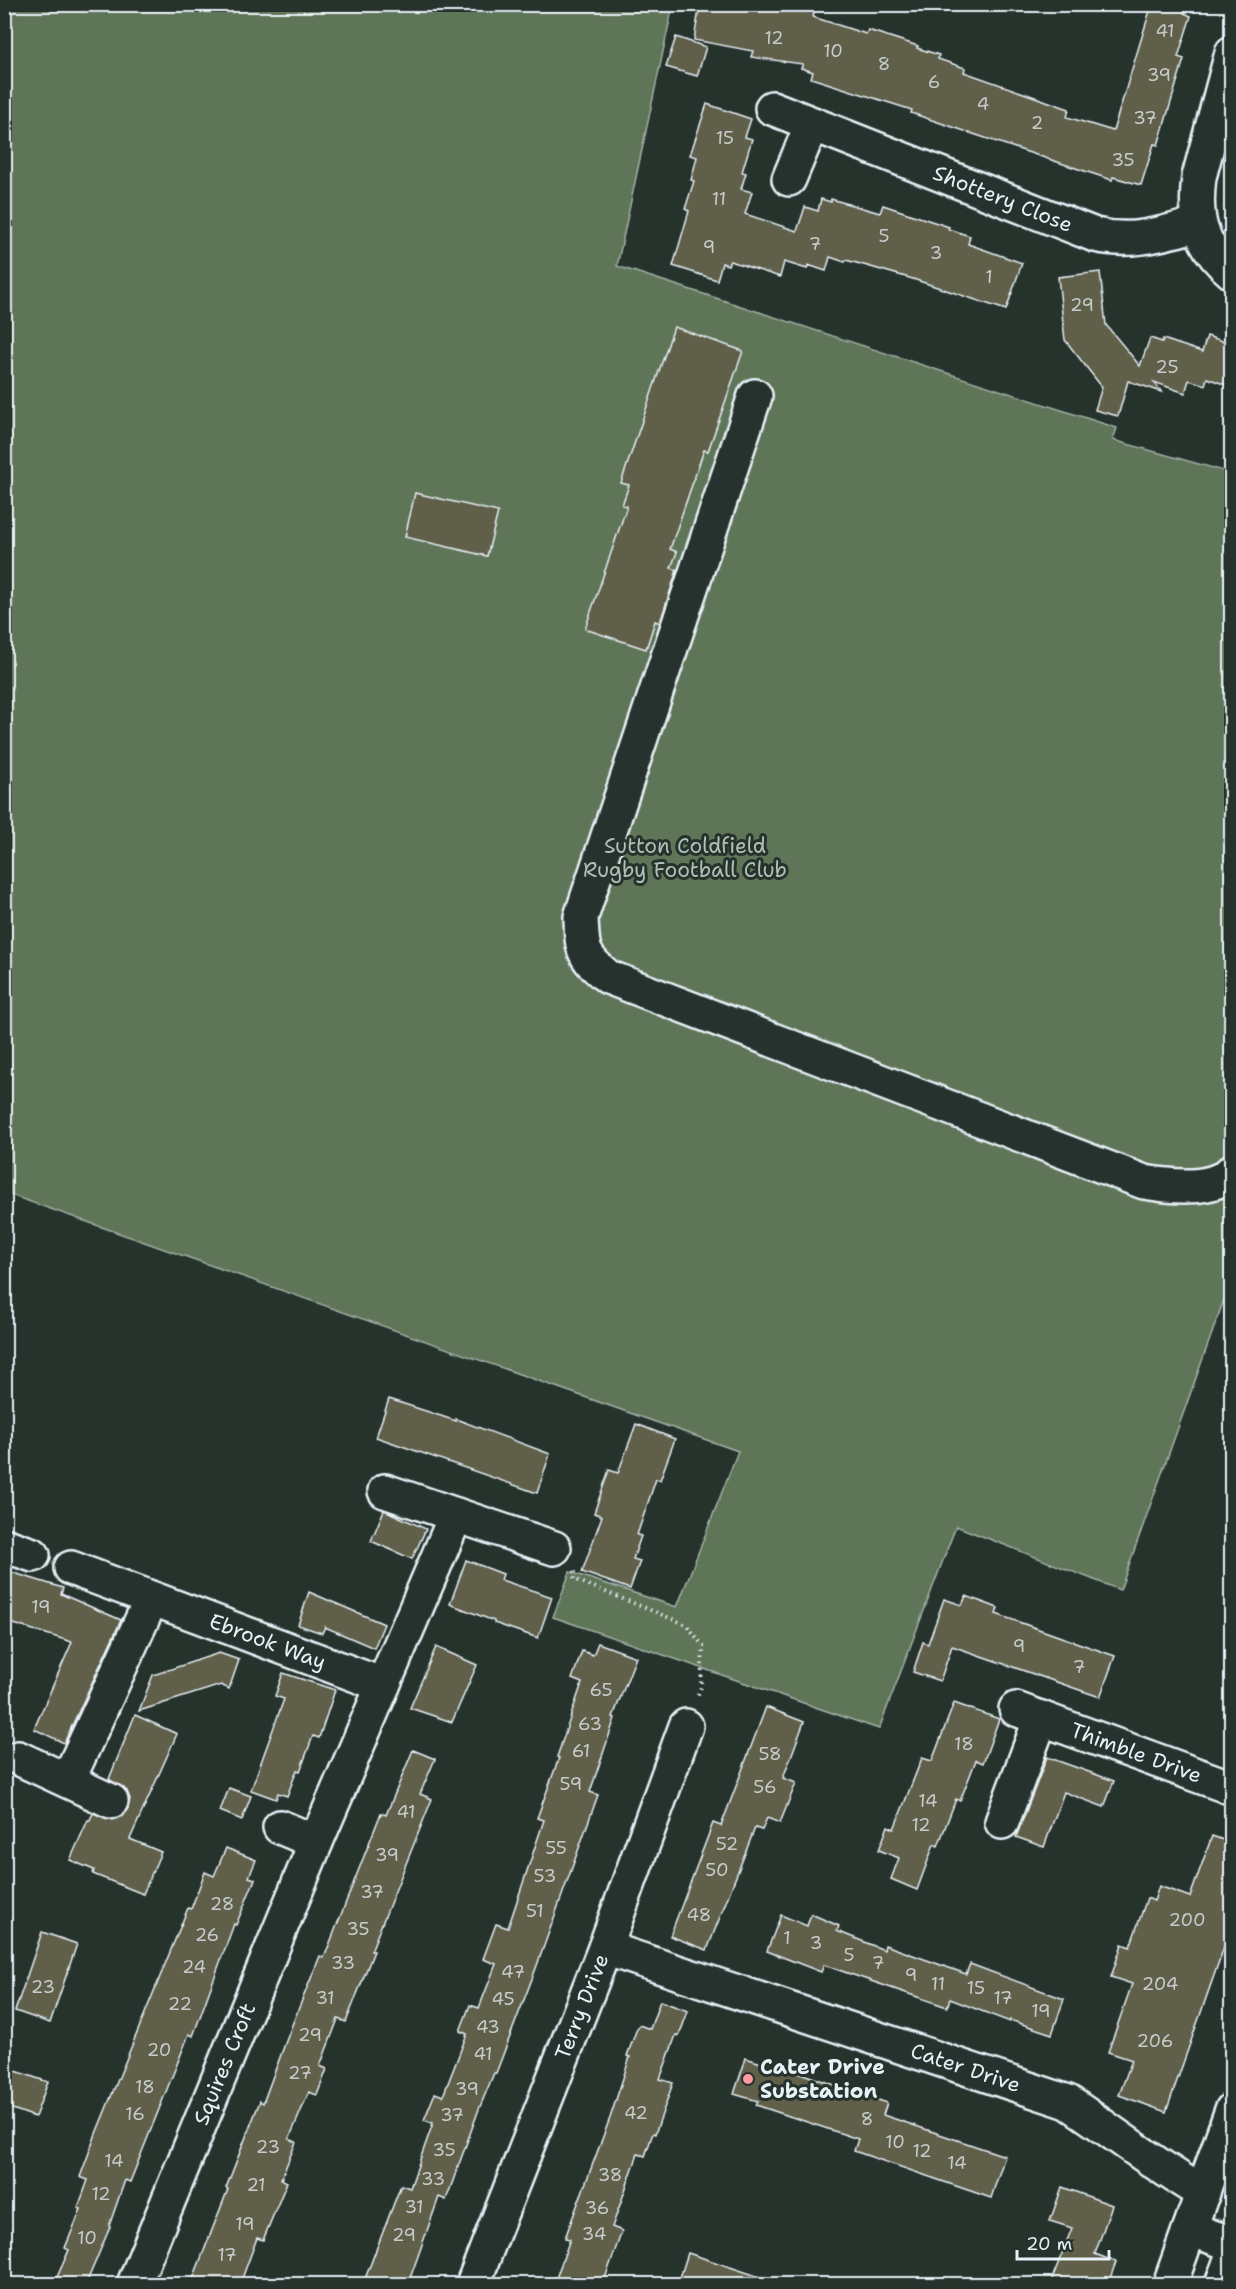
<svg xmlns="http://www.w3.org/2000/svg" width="1236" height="2289" font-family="'Shantell Sans',sans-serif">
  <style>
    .green { fill: #5e7458; stroke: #a3b2a8; stroke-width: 1.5 }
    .building { fill: #605e4a; stroke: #e8f1f8; stroke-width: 1.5 }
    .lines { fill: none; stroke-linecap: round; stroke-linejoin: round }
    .minor-casing { stroke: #e8f1f8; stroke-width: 38 }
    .major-casing { stroke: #e8f1f8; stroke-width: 38 }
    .path { stroke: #e8f1f8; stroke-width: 4; stroke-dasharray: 1.5 4.5; stroke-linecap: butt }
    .minor { stroke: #26332d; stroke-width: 33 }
    .major { stroke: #26332d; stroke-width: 33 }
    .poi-dot { fill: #ff9aa2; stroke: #26332d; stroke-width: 2 }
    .labels { text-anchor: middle; stroke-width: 6; stroke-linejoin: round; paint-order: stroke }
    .number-label { font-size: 18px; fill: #c6cccc }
    .street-label { font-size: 21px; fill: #e8f1f8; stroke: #26332d }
    .park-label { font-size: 21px; fill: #b1bfb8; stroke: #26332d }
    .poi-label { font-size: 21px; font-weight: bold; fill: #e8f1f8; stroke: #26332d; text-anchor: start }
  </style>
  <rect width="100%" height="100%" fill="#26332d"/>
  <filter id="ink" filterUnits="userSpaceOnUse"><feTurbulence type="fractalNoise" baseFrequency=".0167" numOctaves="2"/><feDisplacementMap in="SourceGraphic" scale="12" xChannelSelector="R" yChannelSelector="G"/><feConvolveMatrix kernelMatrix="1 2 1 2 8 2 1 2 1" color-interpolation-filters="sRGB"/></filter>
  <g filter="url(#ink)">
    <path class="green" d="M 5,5 L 673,5 L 617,266 L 1117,428 L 1113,440 L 1231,473 L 1231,1280 L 1120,1590 L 956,1526 L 879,1729 L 553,1617 L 570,1572 L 677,1607 L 738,1451 L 5,1193 Z"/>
    <g class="building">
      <path d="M 700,4 L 816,4 L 813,17 L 866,34 L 868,30 L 918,46 L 917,48 L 939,55 L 938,59 L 965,68 L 964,72 L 1069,109 L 1067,117 L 1113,131 L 1152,4 L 1186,4 L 1184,13 L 1191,16 L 1178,57 L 1184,59 L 1158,145 L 1154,144 L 1141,185 L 1113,177 L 1112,180 L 1015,148 L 911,113 L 912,110 L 811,78 L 813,72 L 801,68 L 803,64 L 751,57 L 753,51 L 694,40 Z"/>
      <path d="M 676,37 L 706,47 L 697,76 L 666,67 Z"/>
      <path d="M 707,104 L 751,119 L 745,137 L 752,139 L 742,172 L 746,173 L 741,189 L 752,192 L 745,214 L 797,231 L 805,207 L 818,211 L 821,199 L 831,202 L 831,199 L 880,213 L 883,205 L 949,227 L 948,229 L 970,236 L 968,244 L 1022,263 L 1006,310 L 913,279 L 846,260 L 845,262 L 830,257 L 826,271 L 808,265 L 807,269 L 784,262 L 780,277 L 730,261 L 728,265 L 722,263 L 717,280 L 673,266 L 689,211 L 685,209 L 694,181 L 691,180 L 697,157 L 690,155 Z"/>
      <path d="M 1100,272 L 1106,325 L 1140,366 L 1150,338 L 1162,342 L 1163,339 L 1202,352 L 1207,336 L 1232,344 L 1232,387 L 1207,378 L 1205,385 L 1189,380 L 1185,393 L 1154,382 L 1162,392 L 1128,381 L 1118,416 L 1095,410 L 1102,387 L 1065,340 L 1058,277 Z"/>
      <path d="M 674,327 L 743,351 L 708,451 L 704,450 L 670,549 L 677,552 L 671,568 L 677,570 L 660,623 L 655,621 L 646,649 L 585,629 L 627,506 L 622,505 L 629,485 L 621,483 Z"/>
      <path d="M 415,493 L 498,512 L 487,556 L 405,537 Z"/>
      <path d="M 389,1399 L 456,1421 L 456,1419 L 550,1454 L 537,1493 L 376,1437 Z"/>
      <path d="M 636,1424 L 675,1439 L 660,1480 L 656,1479 L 637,1535 L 641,1536 L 633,1559 L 640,1561 L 630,1589 L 582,1572 L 602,1516 L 594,1513 L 609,1470 L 618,1473 Z"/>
      <path d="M 384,1510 L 426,1529 L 412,1559 L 371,1541 Z"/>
      <path d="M 466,1560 L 503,1574 L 501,1580 L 552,1597 L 538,1638 L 494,1623 L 494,1621 L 450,1604 Z"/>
      <path d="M 4,1570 L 63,1588 L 61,1594 L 121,1620 L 64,1743 L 34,1729 L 72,1642 L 4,1621 Z"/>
      <path d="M 309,1592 L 384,1624 L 374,1648 L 325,1627 L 322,1633 L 298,1625 Z"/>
      <path d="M 966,1596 L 998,1608 L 996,1614 L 1115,1656 L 1100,1697 L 952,1646 L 940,1681 L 913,1672 L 923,1642 L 928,1644 L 944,1599 L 962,1605 Z"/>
      <path d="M 598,1643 L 636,1657 L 613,1717 L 615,1718 L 590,1792 L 598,1795 L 535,1971 L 496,2073 L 494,2073 L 479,2109 L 446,2200 L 439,2197 L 408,2284 L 363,2284 L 401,2185 L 410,2188 L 433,2123 L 424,2120 L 435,2093 L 443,2096 L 467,2034 L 460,2031 L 470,2005 L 479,2008 L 496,1964 L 483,1959 L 496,1924 L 508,1928 L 544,1820 L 537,1818 L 559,1758 L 557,1757 L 582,1683 L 572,1679 L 582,1651 L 593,1655 Z"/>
      <path d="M 436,1647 L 477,1665 L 452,1722 L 410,1708 Z"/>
      <path d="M 219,1653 L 239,1660 L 229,1689 L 221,1685 L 139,1711 L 153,1675 Z"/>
      <path d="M 283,1673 L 335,1690 L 319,1738 L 313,1736 L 300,1771 L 297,1770 L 287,1796 L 278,1793 L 276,1799 L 251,1790 L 284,1699 L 275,1696 Z"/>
      <path d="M 954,1703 L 999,1719 L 983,1763 L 976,1760 L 960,1801 L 956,1799 L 938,1846 L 934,1844 L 917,1890 L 891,1879 L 899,1858 L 879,1850 L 888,1826 L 894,1829 L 922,1758 L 932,1761 Z"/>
      <path d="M 766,1707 L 804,1722 L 783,1778 L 796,1783 L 780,1823 L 767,1818 L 762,1830 L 755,1828 L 707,1950 L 670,1936 L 713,1823 L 721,1826 Z"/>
      <path d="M 135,1715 L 177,1734 L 130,1839 L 161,1852 L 143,1894 L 93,1874 L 94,1870 L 70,1860 L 88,1820 L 90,1820 L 93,1813 L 113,1820 L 122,1816 L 128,1808 L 130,1799 L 127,1791 L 109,1779 Z"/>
      <path d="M 413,1750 L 435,1759 L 420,1794 L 432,1799 L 371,1951 L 374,1951 L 346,2022 L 338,2019 L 320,2066 L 327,2069 L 317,2095 L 309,2092 L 289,2139 L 296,2142 L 281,2179 L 287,2182 L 263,2240 L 257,2238 L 240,2284 L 191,2284 L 228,2189 L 226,2188 L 260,2101 L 263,2103 L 292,2025 L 320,1956 L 324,1958 L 381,1813 L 386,1815 Z"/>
      <path d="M 1047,1757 L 1114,1781 L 1104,1807 L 1064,1792 L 1044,1847 L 1016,1837 Z"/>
      <path d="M 229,1788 L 251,1796 L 242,1820 L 220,1811 Z"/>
      <path d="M 1212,1836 L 1232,1843 L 1232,1924 L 1166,2112 L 1119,2095 L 1132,2060 L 1108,2052 L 1132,1984 L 1111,1977 L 1122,1944 L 1130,1947 L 1147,1898 L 1154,1901 L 1159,1886 L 1190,1897 Z"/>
      <path d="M 226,1848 L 256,1860 L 249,1877 L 255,1879 L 236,1925 L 234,1924 L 193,2036 L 189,2034 L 130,2182 L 125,2180 L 109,2226 L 110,2227 L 86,2284 L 54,2284 L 69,2250 L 65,2248 L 81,2209 L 78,2208 L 88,2180 L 80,2177 L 97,2131 L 188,1908 L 191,1909 L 205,1872 L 214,1876 Z"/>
      <path d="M 811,1914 L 839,1926 L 837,1931 L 884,1950 L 885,1945 L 966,1974 L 970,1964 L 1064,1999 L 1052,2034 L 1010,2020 L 1010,2022 L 950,1999 L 947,2007 L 824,1965 L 821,1972 L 767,1951 L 781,1915 L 807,1926 Z"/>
      <path d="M 42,1932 L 77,1944 L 50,2023 L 15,2011 Z"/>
      <path d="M 660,2001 L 688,2011 L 679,2036 L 676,2035 L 660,2079 L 673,2083 L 655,2134 L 653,2133 L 645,2156 L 638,2154 L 612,2227 L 622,2231 L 603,2284 L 554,2284 L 570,2239 L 565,2238 L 610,2118 L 630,2057 L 627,2056 L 636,2031 L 639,2025 L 650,2029 Z"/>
      <path d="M 746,2058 L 770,2066 L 771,2063 L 887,2103 L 883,2115 L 1005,2156 L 991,2198 L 854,2151 L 858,2139 L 756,2105 L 758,2101 L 734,2094 Z"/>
      <path d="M 4,2067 L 48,2082 L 35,2117 L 4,2106 Z"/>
      <path d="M 1062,2187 L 1112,2205 L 1095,2254 L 1116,2262 L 1108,2284 L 1050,2284 L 1072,2228 L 1050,2221 Z"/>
      <path d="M 688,2253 L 769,2280 L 768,2284 L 678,2284 Z"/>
    </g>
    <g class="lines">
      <g class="minor-casing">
        <g id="minor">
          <path d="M 1232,53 L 1199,177 C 1194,217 1199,245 1232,272"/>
          <path id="s1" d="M 772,108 L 1095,235 C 1133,244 1163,233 1199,224"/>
          <path d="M 789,179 L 812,124"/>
          <path d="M 755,396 L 581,917 C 582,950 582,956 608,977 L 1144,1182 C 1168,1186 1213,1192 1232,1171"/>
          <path d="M 385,1491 L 554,1548"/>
          <path d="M 4,1545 L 33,1555"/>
          <path id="s2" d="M 71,1568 L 383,1685"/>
          <path id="s3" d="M 1016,1709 L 1232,1788"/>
          <path d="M 18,1758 L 111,1801"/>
          <path d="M 68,1780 L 151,1600"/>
          <path d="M 1002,1822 L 1041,1718"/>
          <path d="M 280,1827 L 316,1842"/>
          <path id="s4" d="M 605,1948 L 1068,2102 C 1113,2132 1156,2166 1203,2193"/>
          <path d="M 1190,2229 L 1232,2244"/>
          <path id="s5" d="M 134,2284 L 316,1842 L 456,1515"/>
          <path id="s6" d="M 473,2284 L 605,1948 L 686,1726"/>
          <path d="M 1222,2284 L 1232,2257"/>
        </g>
      </g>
      <g class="major-casing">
        <path id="major" d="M 1170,2284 L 1232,2110"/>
      </g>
      <path class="path" d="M 575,1571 L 574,1579 L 687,1625 L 703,1646 L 701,1687 L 697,1697"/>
      <use href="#minor" class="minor"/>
      <use href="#major" class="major"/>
    </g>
  </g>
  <circle class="poi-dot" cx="748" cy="2079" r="6"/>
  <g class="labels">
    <g class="number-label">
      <text x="1165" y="37">41</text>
      <text x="774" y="44">12</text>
      <text x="833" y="57">10</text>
      <text x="884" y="70">8</text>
      <text x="1159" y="81">39</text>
      <text x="934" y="88">6</text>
      <text x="983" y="110">4</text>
      <text x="1145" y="124">37</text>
      <text x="1037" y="129">2</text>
      <text x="725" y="144">15</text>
      <text x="1123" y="166">35</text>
      <text x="719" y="205">11</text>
      <text x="884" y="242">5</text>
      <text x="815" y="250">7</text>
      <text x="709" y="253">9</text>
      <text x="936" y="259">3</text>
      <text x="989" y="283">1</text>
      <text x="1082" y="311">29</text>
      <text x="1167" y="373">25</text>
      <text x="41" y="1613">19</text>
      <text x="1019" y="1652">9</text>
      <text x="1079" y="1673">7</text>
      <text x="601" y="1696">65</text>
      <text x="590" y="1730">63</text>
      <text x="964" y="1750">18</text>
      <text x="581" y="1757">61</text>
      <text x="770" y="1760">58</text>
      <text x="571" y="1790">59</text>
      <text x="765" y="1793">56</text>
      <text x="928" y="1807">14</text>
      <text x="406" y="1818">41</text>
      <text x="921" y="1831">12</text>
      <text x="727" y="1850">52</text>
      <text x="556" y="1854">55</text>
      <text x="387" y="1861">39</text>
      <text x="717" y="1876">50</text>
      <text x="545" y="1882">53</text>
      <text x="372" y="1898">37</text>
      <text x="222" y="1910">28</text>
      <text x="535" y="1917">51</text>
      <text x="699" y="1921">48</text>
      <text x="1187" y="1926">200</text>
      <text x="358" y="1935">35</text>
      <text x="207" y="1941">26</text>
      <text x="787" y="1944">1</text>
      <text x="816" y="1949">3</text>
      <text x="849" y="1961">5</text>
      <text x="343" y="1969">33</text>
      <text x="878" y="1969">7</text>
      <text x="194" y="1973">24</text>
      <text x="513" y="1978">47</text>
      <text x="911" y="1981">9</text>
      <text x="938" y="1990">11</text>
      <text x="1160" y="1990">204</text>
      <text x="43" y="1993">23</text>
      <text x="976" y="1994">15</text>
      <text x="325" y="2004">31</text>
      <text x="1003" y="2004">17</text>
      <text x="503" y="2005">45</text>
      <text x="180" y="2010">22</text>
      <text x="1041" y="2017">19</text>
      <text x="488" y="2033">43</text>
      <text x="310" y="2041">29</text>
      <text x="1155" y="2047">206</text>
      <text x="159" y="2056">20</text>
      <text x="483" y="2060">41</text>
      <text x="300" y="2079">27</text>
      <text x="145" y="2093">18</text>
      <text x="467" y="2095">39</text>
      <text x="636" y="2119">42</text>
      <text x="135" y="2120">16</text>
      <text x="452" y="2121">37</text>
      <text x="867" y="2125">8</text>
      <text x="895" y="2148">10</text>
      <text x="268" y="2153">23</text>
      <text x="444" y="2156">35</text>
      <text x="922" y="2157">12</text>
      <text x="114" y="2167">14</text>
      <text x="957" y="2169">14</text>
      <text x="610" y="2181">38</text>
      <text x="433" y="2185">33</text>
      <text x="256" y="2191">21</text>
      <text x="101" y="2200">12</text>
      <text x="414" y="2213">31</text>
      <text x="597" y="2214">36</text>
      <text x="245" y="2230">19</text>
      <text x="594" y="2240">34</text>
      <text x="404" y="2241">29</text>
      <text x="87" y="2244">10</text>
      <text x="227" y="2261">17</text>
    </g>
    <g class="street-label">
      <text dy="7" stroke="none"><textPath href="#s1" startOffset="248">Shottery Close</textPath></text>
      <text dy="7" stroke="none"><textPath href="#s2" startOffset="210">Ebrook Way</textPath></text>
      <text dy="7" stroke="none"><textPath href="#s3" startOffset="128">Thimble Drive</textPath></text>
      <text dy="7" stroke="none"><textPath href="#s6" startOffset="298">Terry Drive</textPath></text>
      <text dy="7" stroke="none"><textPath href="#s5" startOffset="238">Squires Croft</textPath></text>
      <text dy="7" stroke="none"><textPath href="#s4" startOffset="380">Cater Drive</textPath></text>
    </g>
    <g class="park-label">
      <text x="685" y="853">Sutton Coldfield<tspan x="685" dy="24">Rugby Football Club</tspan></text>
    </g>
    <g class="poi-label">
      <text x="760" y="2074">Cater Drive<tspan x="760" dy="24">Substation</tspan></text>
    </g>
  </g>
  <rect width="1236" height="2289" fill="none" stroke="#26332d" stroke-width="24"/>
  <rect x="12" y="12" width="1212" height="2265" fill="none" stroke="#e8f1f8" stroke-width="2" filter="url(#ink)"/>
  <path d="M1017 2250v9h92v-9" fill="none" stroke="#e8f1f8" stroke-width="3"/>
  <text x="1026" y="2250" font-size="18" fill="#e8f1f8" stroke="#26332d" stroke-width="4.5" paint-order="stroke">20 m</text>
</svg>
